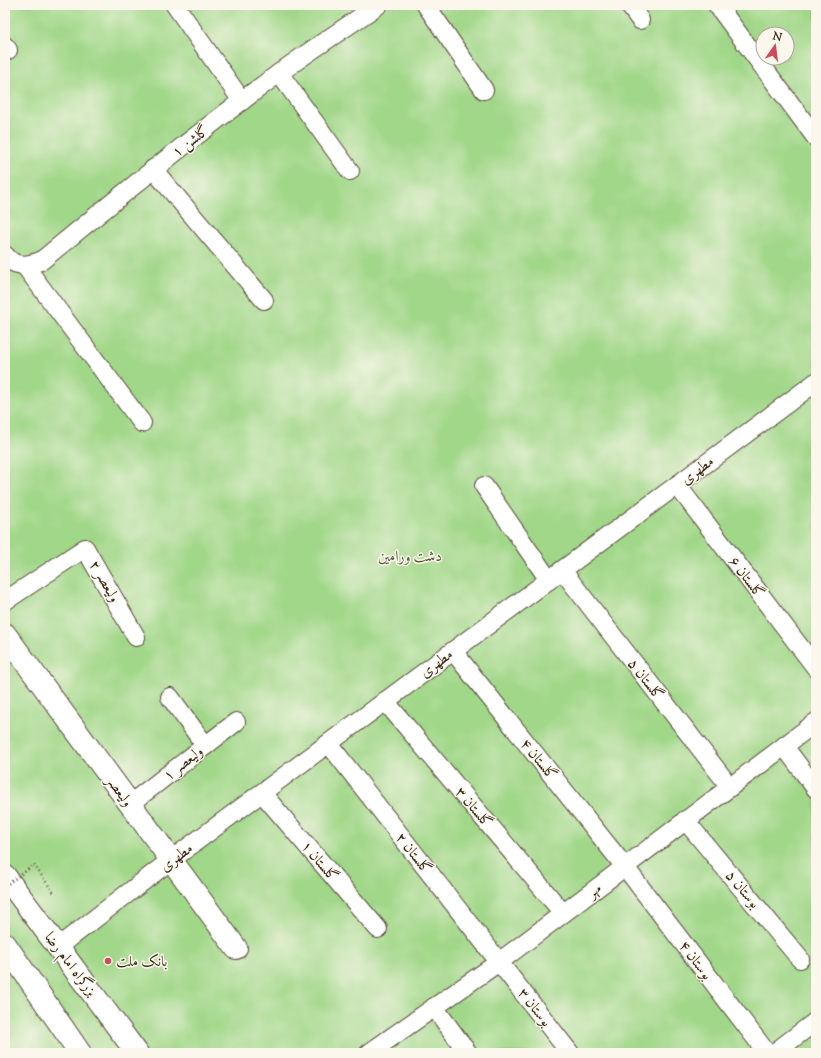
<svg xmlns="http://www.w3.org/2000/svg" width="821" height="1058" font-family="'Sorts Mill Goudy',Amiri,serif">
  <style>
    .green { fill: #a0d788; stroke: #6e8053; fill-rule: evenodd }
    .lines { fill: none; stroke-linecap: round; stroke-linejoin: round }
    .minor-casing { stroke: #564638; stroke-width: 20 }
    .tertiary-casing { stroke: #564638; stroke-width: 24 }
    .trunk-casing { stroke: #564638; stroke-width: 24 }
    .minor { stroke: #fff; stroke-width: 18 }
    .tertiary { stroke: #fff; stroke-width: 22 }
    .trunk { stroke: #fff; stroke-width: 22 }
    .path-bridge { stroke: #564638; stroke-width: 2.5; stroke-dasharray: 1 3; stroke-linecap: butt }
    .poi-dot { fill: #d1495b; stroke: #fbf7ec; stroke-width: 1.5 }
    .labels { text-anchor: middle; stroke-width: 3; stroke-linejoin: round; paint-order: stroke }
    .street-label { font-size: 15px; fill: #3b2a1e; stroke: #fbf7ec }
    .park-label { font-size: 15px; fill: #545538; stroke: #fbf7ec }
    .poi-label { font-size: 15px; fill: #3b2a1e; stroke: #fbf7ec; text-anchor: start }
  </style>
  <rect width="100%" height="100%" fill="#fbf7ec"/>
  <filter id="ink" filterUnits="userSpaceOnUse"><feTurbulence type="fractalNoise" baseFrequency=".025" numOctaves="2"/><feDisplacementMap in="SourceGraphic" scale="8" xChannelSelector="R" yChannelSelector="G"/><feConvolveMatrix kernelMatrix="1 2 1 2 8 2 1 2 1" color-interpolation-filters="sRGB"/></filter>
  <filter id="wash" filterUnits="userSpaceOnUse"><feTurbulence type="fractalNoise" baseFrequency=".012" numOctaves="4" result="noise"/><feDisplacementMap in="SourceGraphic" scale="16" xChannelSelector="R" yChannelSelector="G"/><feGaussianBlur stdDeviation="0.9" result="paint"/><feColorMatrix in="noise" values="0 0 0 0 0 0 0 0 0 0 0 0 0 0 0 0 0 1.4 0 .05"/><feComposite in="paint" operator="in"/></filter>
  <g filter="url(#wash)">
    <rect width="100%" height="100%" fill="#f0e4c8"/>
    <path class="green" d="M 5,5 L 816,5 L 816,1053 L 5,1053 ZM 763,34 L 787,34 L 787,58 L 763,58 Z"/>
  </g>
  <g filter="url(#ink)">
    <g class="lines">
      <g class="minor-casing">
        <g id="minor">
          <path d="M 175,5 L 242,101"/>
          <path d="M 426,5 L 484,90"/>
          <path d="M 629,5 L 640,20"/>
          <path d="M 717,5 L 816,138"/>
          <path d="M 5,46 L 8,50"/>
          <path d="M 279,73 L 350,171"/>
          <path d="M 153,169 L 264,300"/>
          <path d="M 5,255 C 16,269 26,265 41,261 C 119,197 197,133 278,74 C 311,50 345,28 378,5"/>
          <path d="M 25,266 L 142,423"/>
          <path d="M 677,485 L 816,668"/>
          <path d="M 484,486 L 549,580"/>
          <path d="M 562,570 L 730,787"/>
          <path d="M 5,601 L 85,548 L 136,637"/>
          <path d="M 453,651 L 625,867 L 767,1053"/>
          <path d="M 170,697 L 205,745"/>
          <path d="M 385,701 L 563,913"/>
          <path d="M 329,744 L 570,1053"/>
          <path d="M 784,746 L 816,789"/>
          <path d="M 262,793 L 378,929"/>
          <path d="M 130,804 L 236,722"/>
          <path d="M 685,820 L 800,959"/>
          <path d="M 58,947 L 171,860 L 816,382"/>
          <path d="M 434,1007 L 468,1053"/>
          <path d="M 369,1053 L 499,962 L 816,722"/>
          <path d="M 774,1053 L 816,1021"/>
        </g>
      </g>
      <g class="tertiary-casing">
        <path id="tertiary" d="M 5,634 L 236,948"/>
      </g>
      <g class="trunk-casing">
        <g id="trunk">
          <path d="M 5,876 L 137,1053"/>
          <path d="M 5,944 L 80,1053"/>
        </g>
      </g>
      <use href="#minor" class="minor"/>
      <use href="#tertiary" class="tertiary"/>
      <use href="#trunk" class="trunk"/>
      <path class="path-bridge" d="M 5,886 L 34,865 L 54,893"/>
    </g>
  </g>
  <circle class="poi-dot" cx="108" cy="961" r="4"/>
  <g class="labels">
    <g class="street-label">
      <text transform="translate(190 141) rotate(-37)" y="5">گلشن ۱</text>
      <text transform="translate(697 470) rotate(-37)" y="5">مطهری</text>
      <text transform="translate(747 577) rotate(53)" y="5">گلستان ۶</text>
      <text transform="translate(105 581) rotate(60)" y="5">ولیعصر ۲</text>
      <text transform="translate(436 663) rotate(-37)" y="5">مطهری</text>
      <text transform="translate(646 679) rotate(52)" y="5">گلستان ۵</text>
      <text transform="translate(539 759) rotate(51)" y="5">گلستان ۴</text>
      <text transform="translate(183 763) rotate(-38)" y="5">ولیعصر ۱</text>
      <text transform="translate(120 791) rotate(54)" y="5">ولیعصر</text>
      <text transform="translate(474 807) rotate(50)" y="5">گلستان ۳</text>
      <text transform="translate(414 853) rotate(52)" y="5">گلستان ۲</text>
      <text transform="translate(176 857) rotate(-37)" y="5">مطهری</text>
      <text transform="translate(320 861) rotate(50)" y="5">گلستان ۱</text>
      <text transform="translate(743 889) rotate(50)" y="5">بوستان ۵</text>
      <text transform="translate(594 890) rotate(-37)" y="5">مهر</text>
      <text transform="translate(696 960) rotate(53)" y="5">بوستان ۴</text>
      <text transform="translate(71 964) rotate(53)" y="5">بزرگراه امام رضا</text>
      <text transform="translate(535 1007) rotate(52)" y="5">بوستان ۳</text>
    </g>
    <g class="park-label">
      <text x="410" y="561">دشت ورامین</text>
    </g>
    <g class="poi-label">
      <text x="116" y="966">بانک ملت</text>
    </g>
  </g>
  <rect width="821" height="1058" fill="none" stroke="#fbf7ec" stroke-width="20"/>
  <g transform="translate(775 46) rotate(14)"><circle r="19" fill="#fbf7ec" stroke="#aea59a"/>
  <path d="M0-3L7 15L0 10L-7 15Z" fill="#d1495b"/>
  <text y="-6" font-size="11" font-weight="bold" text-anchor="middle" fill="#3b2a1e">N</text>
  </g>
</svg>
